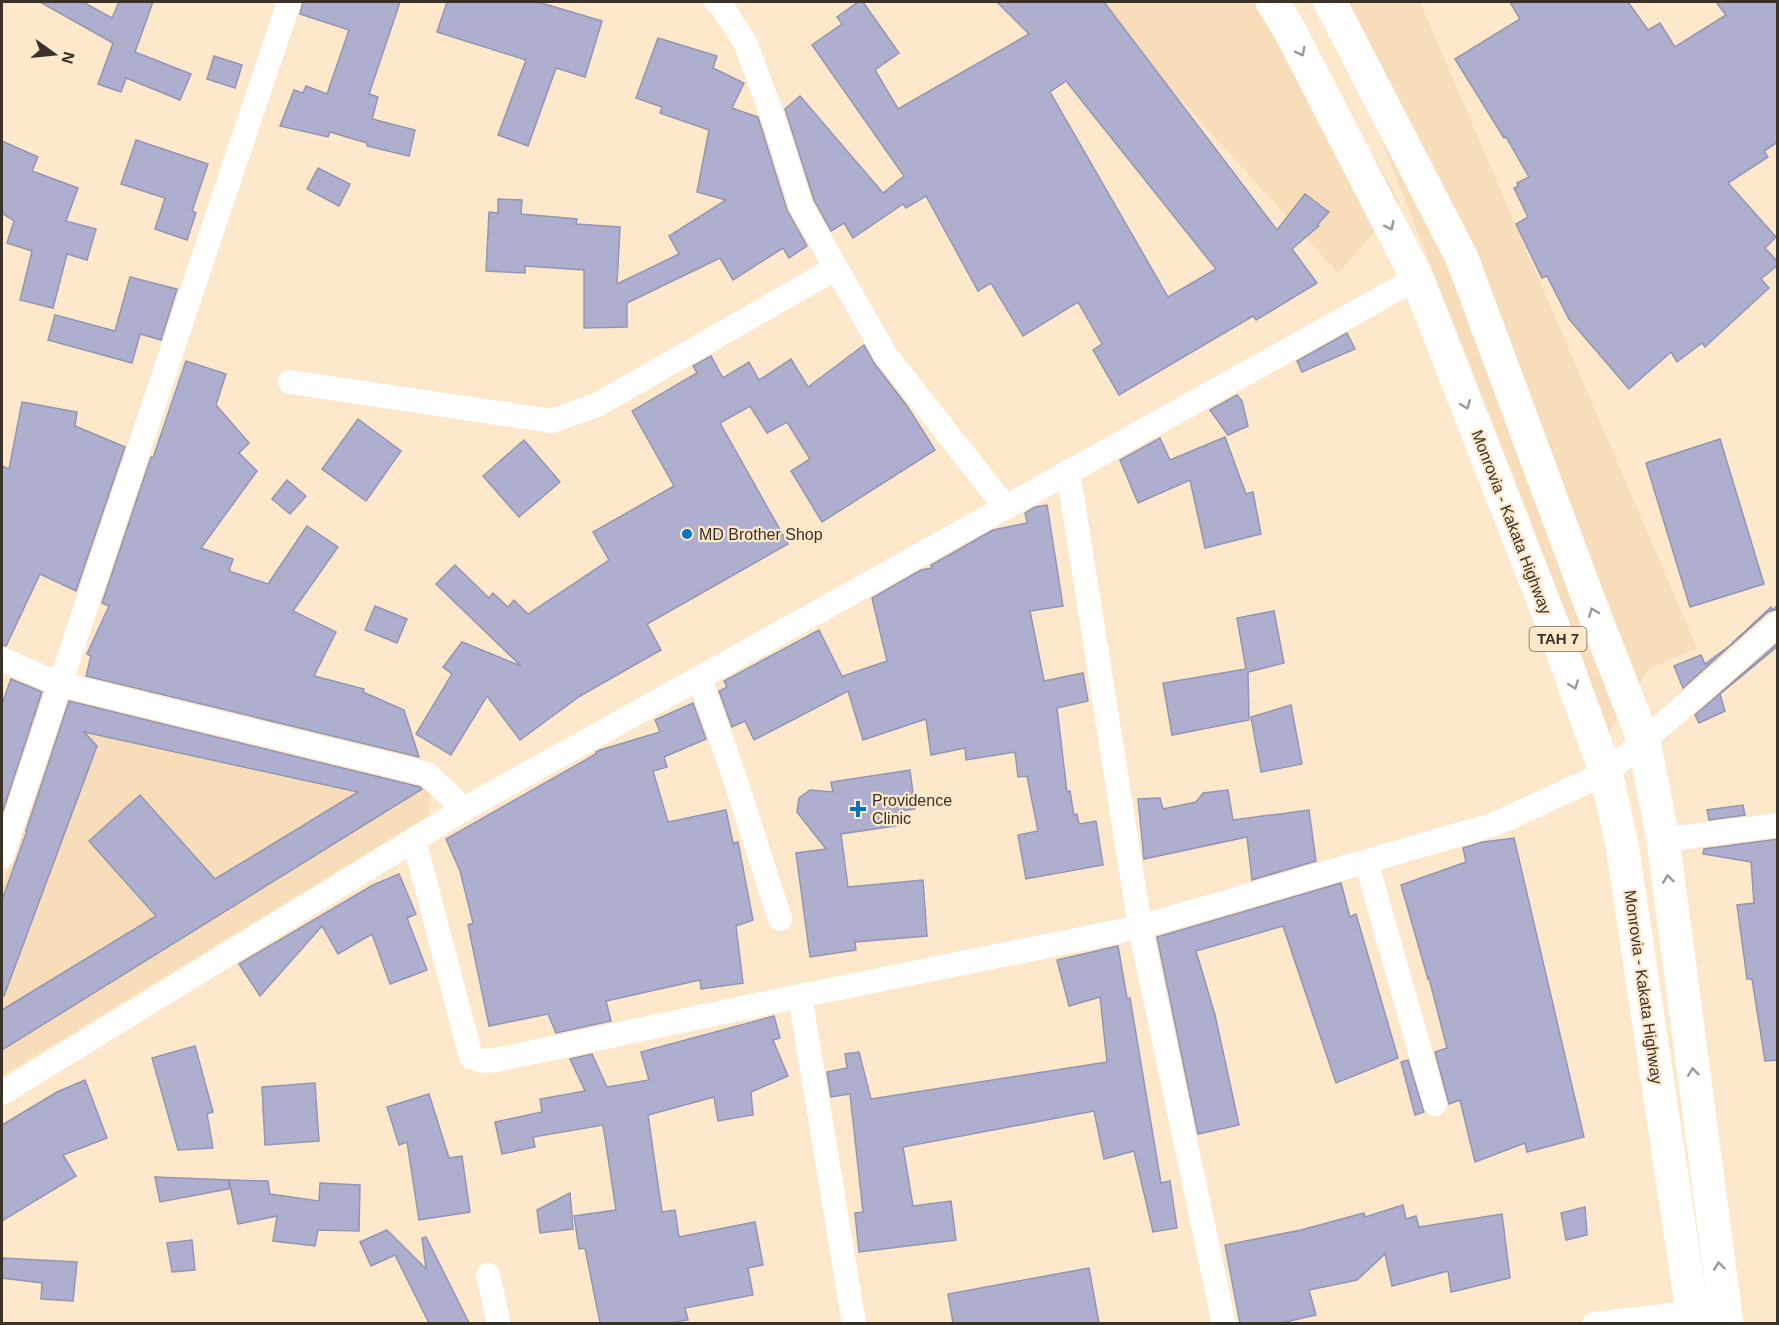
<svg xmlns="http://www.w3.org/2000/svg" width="1779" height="1325" font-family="Helvetica,sans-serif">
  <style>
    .built { fill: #f7ddba }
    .building { fill: #aeafce; stroke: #9495b3; stroke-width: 1.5; fill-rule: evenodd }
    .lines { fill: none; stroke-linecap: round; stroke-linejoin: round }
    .street { stroke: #fff; stroke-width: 24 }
    .highway { stroke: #fff; stroke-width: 33 }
    .oneway { stroke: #9c9893 }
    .poi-dot { fill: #0175bf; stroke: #fde8cc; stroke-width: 2 }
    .labels { text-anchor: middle; stroke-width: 4.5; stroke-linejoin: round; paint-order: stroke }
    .shield { fill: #fde8cc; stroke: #746958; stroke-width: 1.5 }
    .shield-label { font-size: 15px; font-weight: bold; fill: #3a3227 }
    .street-label { font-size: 16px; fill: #3a3227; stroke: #fde8cc }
    .poi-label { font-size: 16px; fill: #3a3227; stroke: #fde8cc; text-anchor: start }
  </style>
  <rect width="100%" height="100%" fill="#fde8cc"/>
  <g class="built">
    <path d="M 1092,2 L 1286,2 L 1400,203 L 1338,273 Z"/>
    <path d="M 1327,2 L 1420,2 L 1697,648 L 1649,669 L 1609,731 L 1515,479 Z"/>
    <path d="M 69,706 L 430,789 L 429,815 L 2,1076 L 2,887 Z"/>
  </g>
  <g class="building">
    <path d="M 40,2 L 83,2 L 112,18 L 119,2 L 153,2 L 135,52 L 191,74 L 180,100 L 126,78 L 121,92 L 98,84 L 113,43 Z"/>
    <path d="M 303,2 L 400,2 L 369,94 L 378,97 L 372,119 L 415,130 L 409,156 L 367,146 L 367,143 L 330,132 L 328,137 L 280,126 L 294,90 L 303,93 L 306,86 L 327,94 L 349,30 L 300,14 Z"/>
    <path d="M 447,2 L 538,2 L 602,21 L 585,77 L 556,68 L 528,146 L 498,135 L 526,60 L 437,32 Z"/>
    <path d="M 858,2 L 863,2 L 899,53 L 875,70 L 898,109 L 1029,34 L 997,2 L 1104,2 L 1277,230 L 1305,194 L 1329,212 L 1317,225 L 1319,226 L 1292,249 L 1317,283 L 1256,320 L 1253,316 L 1119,395 L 1093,350 L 1102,344 L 1078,302 L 1023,336 L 991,283 L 978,291 L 926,196 L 906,208 L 903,204 L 853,238 L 844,223 L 831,231 L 814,200 L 785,109 L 800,96 L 883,193 L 904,176 L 812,45 L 842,24 L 837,17 ZM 1066,81 L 1216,269 L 1168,297 L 1050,92 Z"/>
    <path d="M 1510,2 L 1628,2 L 1648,30 L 1660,23 L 1675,47 L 1726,15 L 1716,2 L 1778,2 L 1778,142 L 1764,151 L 1768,157 L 1728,183 L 1776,237 L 1765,248 L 1778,262 L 1778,265 L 1761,279 L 1769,288 L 1705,347 L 1702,343 L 1677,362 L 1671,352 L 1629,389 L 1569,319 L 1547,276 L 1542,278 L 1516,224 L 1528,217 L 1514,188 L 1518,186 L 1517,183 L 1529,177 L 1506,137 L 1504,138 L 1455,59 L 1520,19 Z"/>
    <path d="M 658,38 L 717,56 L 713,68 L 744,83 L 732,108 L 758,117 L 787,210 L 807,246 L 789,258 L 783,248 L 733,280 L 720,258 L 627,303 L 627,327 L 584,328 L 584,270 L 525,266 L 525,273 L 486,271 L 489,212 L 498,213 L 498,199 L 522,200 L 521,214 L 577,219 L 576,224 L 620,227 L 617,284 L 679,254 L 669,236 L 726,200 L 697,192 L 709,130 L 660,113 L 662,107 L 636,98 Z"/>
    <path d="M 214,56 L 242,65 L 235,88 L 207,79 Z"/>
    <path d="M 136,140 L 208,164 L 192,211 L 196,213 L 187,240 L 155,229 L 165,198 L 121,184 Z"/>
    <path d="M 2,141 L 38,157 L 32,171 L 78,188 L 66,221 L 96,229 L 87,260 L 67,254 L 53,308 L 20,300 L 32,251 L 7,243 L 14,221 L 2,213 Z"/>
    <path d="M 318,168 L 350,184 L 339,206 L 307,189 Z"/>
    <path d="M 130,277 L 177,289 L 161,340 L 140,334 L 132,363 L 48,340 L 55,315 L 115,331 Z"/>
    <path d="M 1347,333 L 1355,349 L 1302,372 L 1297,361 Z"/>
    <path d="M 864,345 L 874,363 L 907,406 L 935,450 L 822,522 L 791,471 L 810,459 L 787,422 L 767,433 L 750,406 L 720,423 L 788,544 L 647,624 L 661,650 L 580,696 L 520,740 L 487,696 L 451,755 L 416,734 L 452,674 L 443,667 L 462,642 L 521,666 L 436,584 L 455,565 L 489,598 L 493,593 L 508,607 L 514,600 L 528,614 L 609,560 L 593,532 L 674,486 L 632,411 L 697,373 L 693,366 L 711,356 L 723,378 L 749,362 L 759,380 L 791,359 L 808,387 Z"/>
    <path d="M 186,361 L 226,374 L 216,405 L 249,443 L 239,453 L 257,471 L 201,548 L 233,559 L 229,571 L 268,584 L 307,526 L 338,547 L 293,611 L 336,632 L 314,676 L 364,689 L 363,692 L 404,710 L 419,757 L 86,676 L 91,656 L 87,654 L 109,606 L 102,603 L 151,457 L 153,458 Z"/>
    <path d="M 1237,395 L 1242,401 L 1248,426 L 1228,435 L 1210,410 Z"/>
    <path d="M 22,402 L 77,412 L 75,426 L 125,447 L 76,591 L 40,574 L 6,646 L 2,645 L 2,466 L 9,469 Z"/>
    <path d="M 358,419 L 401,451 L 366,501 L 322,469 Z"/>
    <path d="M 1225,437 L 1246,494 L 1253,492 L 1261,534 L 1205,548 L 1190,480 L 1138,503 L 1120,460 L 1160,438 L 1170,460 Z"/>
    <path d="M 1720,439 L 1764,584 L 1690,607 L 1646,463 Z"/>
    <path d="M 524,440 L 560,482 L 519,517 L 483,476 Z"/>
    <path d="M 287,480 L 306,496 L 290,514 L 272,499 Z"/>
    <path d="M 1047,505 L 1063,606 L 1030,611 L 1044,681 L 1083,673 L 1088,701 L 1057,708 L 1067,792 L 1070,791 L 1074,815 L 1077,814 L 1079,824 L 1096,821 L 1103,865 L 1026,879 L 1018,835 L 1038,831 L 1027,776 L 1018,777 L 1015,752 L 966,760 L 965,748 L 931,755 L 926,719 L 863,740 L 848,691 L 754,740 L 745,721 L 732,727 L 719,691 L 727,687 L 724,681 L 819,630 L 843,678 L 843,676 L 887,661 L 872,598 L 921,570 L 932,568 L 931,565 L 993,530 L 1027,523 L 1025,513 L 1035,507 Z"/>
    <path d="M 1778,605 L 1778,609 L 1768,612 L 1683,688 L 1674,666 L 1701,655 L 1705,664 L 1729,646 L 1771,607 L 1772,610 Z"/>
    <path d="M 375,606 L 407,619 L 397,643 L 365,630 Z"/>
    <path d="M 1274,611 L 1284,663 L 1248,672 L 1249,720 L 1172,735 L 1163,683 L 1246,669 L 1237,618 Z"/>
    <path d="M 1778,643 L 1778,646 L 1720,694 L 1725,711 L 1699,723 L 1695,715 Z"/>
    <path d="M 11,679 L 42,692 L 2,814 L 2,704 Z"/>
    <path d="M 69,701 L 420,787 L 422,789 L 2,1050 L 2,1010 L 156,916 L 89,841 L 140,795 L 215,879 L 358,792 L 84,732 L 97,746 L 4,996 L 2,995 L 2,900 L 27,831 L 26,831 Z"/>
    <path d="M 693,703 L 706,739 L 664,757 L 667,767 L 653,771 L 668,822 L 726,810 L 733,843 L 738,842 L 753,920 L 736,926 L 743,983 L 701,989 L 700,980 L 606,1001 L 611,1021 L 556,1033 L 548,1014 L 489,1026 L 468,925 L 473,923 L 460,871 L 446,839 L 596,754 L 596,752 L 600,750 L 660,732 L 655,720 Z"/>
    <path d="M 1291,705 L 1302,764 L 1261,772 L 1251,717 Z"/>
    <path d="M 910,770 L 915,809 L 899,811 L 901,825 L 841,834 L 848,887 L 923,880 L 927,936 L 855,942 L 856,950 L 810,957 L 796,853 L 826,849 L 797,812 L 799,798 L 810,790 L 833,792 L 831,782 Z"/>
    <path d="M 1228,790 L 1233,820 L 1309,810 L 1316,861 L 1252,880 L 1247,837 L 1144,859 L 1138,799 L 1160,798 L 1163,809 L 1196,802 L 1203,793 Z"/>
    <path d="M 1743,805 L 1745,815 L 1709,820 L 1707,810 Z"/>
    <path d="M 1514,838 L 1584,1137 L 1527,1152 L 1525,1143 L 1475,1162 L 1460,1100 L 1449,1104 L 1435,1052 L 1447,1048 L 1429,978 L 1428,979 L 1401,885 L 1466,862 L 1463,848 L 1483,842 Z"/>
    <path d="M 1778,839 L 1778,1060 L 1765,1061 L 1752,979 L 1747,979 L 1737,905 L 1754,903 L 1751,862 L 1703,854 L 1704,849 Z"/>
    <path d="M 399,874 L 416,914 L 407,918 L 427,970 L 390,984 L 372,934 L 338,954 L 322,926 L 260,996 L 239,964 L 373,885 Z"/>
    <path d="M 1341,883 L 1350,917 L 1356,914 L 1398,1058 L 1336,1083 L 1283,926 L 1196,951 L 1215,1015 L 1239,1125 L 1198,1134 L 1157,937 Z"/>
    <path d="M 1118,946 L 1127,998 L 1130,998 L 1161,1183 L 1170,1181 L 1177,1228 L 1153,1232 L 1134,1151 L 1104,1159 L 1094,1111 L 903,1147 L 913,1206 L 951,1201 L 956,1240 L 859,1252 L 855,1213 L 863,1212 L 850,1094 L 831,1097 L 827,1072 L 847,1068 L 845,1054 L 859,1052 L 871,1099 L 1107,1062 L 1100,997 L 1069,1006 L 1057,960 Z"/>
    <path d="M 774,1016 L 780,1038 L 773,1040 L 788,1076 L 751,1092 L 753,1115 L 718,1121 L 714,1097 L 648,1115 L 662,1212 L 675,1210 L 679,1237 L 755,1222 L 763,1265 L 748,1268 L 753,1295 L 685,1308 L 688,1320 L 669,1323 L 600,1323 L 585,1248 L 579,1249 L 574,1216 L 616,1210 L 603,1125 L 533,1137 L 535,1147 L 502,1154 L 495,1122 L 542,1112 L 540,1099 L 585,1091 L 570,1059 L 592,1054 L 607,1087 L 649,1080 L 641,1052 Z"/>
    <path d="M 195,1046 L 213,1112 L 207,1114 L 213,1148 L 178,1150 L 152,1058 Z"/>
    <path d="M 1408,1060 L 1424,1112 L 1415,1115 L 1401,1062 Z"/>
    <path d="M 85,1080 L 107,1138 L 63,1155 L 76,1176 L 2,1221 L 2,1125 L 57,1092 Z"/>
    <path d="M 315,1083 L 319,1141 L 265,1145 L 262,1087 Z"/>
    <path d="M 429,1094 L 449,1158 L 462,1156 L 470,1212 L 419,1220 L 407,1142 L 399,1145 L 387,1107 Z"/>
    <path d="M 155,1177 L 229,1180 L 229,1189 L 160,1202 Z"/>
    <path d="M 229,1180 L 268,1181 L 270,1194 L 319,1201 L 320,1183 L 360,1185 L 359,1231 L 318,1230 L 315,1246 L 273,1241 L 277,1216 L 238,1224 Z"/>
    <path d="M 570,1193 L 573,1229 L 540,1233 L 537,1210 Z"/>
    <path d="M 1403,1205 L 1406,1219 L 1416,1216 L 1419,1227 L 1502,1214 L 1510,1278 L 1451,1292 L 1448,1271 L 1392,1286 L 1385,1254 L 1357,1280 L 1309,1290 L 1316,1315 L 1281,1323 L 1240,1323 L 1225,1245 L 1301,1230 L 1364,1213 L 1365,1217 Z"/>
    <path d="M 1585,1207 L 1587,1235 L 1566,1240 L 1561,1213 Z"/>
    <path d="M 387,1230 L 426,1269 L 422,1238 L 426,1237 L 469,1323 L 429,1323 L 395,1255 L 371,1266 L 360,1242 Z"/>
    <path d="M 192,1240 L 195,1270 L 172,1272 L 167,1243 Z"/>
    <path d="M 2,1258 L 77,1262 L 73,1301 L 41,1299 L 42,1283 L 2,1278 Z"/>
    <path d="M 1089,1268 L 1099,1323 L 953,1323 L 948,1294 Z"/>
  </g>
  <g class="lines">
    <g class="street">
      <path d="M 716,2 L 722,7 L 745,42 L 775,123 L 801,206 L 885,354 L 1006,508"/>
      <path d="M 290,382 L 552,421 L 597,405 L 836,268"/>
      <path d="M 1068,471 L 1140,927 L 1224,1324"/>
      <path d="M 2,659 L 59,684 L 427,774 L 464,809"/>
      <path d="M 700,679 L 736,782 L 780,919"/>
      <path d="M 414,840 L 471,1057 L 482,1061 L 496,1060 L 800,996"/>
      <path d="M 1663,840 L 1778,825"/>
      <path d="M 2,857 L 289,2"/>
      <path d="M 1366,861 L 1435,1104"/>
      <path d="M 2,1093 L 464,809 L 1417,278"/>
      <path d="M 488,1275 L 499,1324"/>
      <path d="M 854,1324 L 800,996 L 1140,927 L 1495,824 L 1606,773 L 1735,662 L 1778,623"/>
      <path d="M 1594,1324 L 1692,1313"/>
    </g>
    <g class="highway">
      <path d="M 1272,2 L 1289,29 L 1417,278 L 1550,618 L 1606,773 L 1622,845 L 1694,1324"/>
      <path d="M 1330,2 L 1462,258 L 1590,603 L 1644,741 L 1663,840 L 1727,1324"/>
    </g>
  </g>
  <defs><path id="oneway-chevron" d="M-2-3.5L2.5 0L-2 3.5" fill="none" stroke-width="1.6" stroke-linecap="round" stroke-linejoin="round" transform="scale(1.5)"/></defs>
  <g class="oneway">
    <use href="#oneway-chevron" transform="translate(1301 52) rotate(63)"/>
    <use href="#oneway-chevron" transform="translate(1390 226) rotate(63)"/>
    <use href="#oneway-chevron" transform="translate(1466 405) rotate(69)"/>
    <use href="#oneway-chevron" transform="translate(1593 612) rotate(-111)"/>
    <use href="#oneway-chevron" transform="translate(1574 685) rotate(70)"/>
    <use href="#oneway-chevron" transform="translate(1668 879) rotate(-97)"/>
    <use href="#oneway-chevron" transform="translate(1693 1072) rotate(-97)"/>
    <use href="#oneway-chevron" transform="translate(1719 1266) rotate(-97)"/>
  </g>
  <g class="poi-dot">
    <circle cx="687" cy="534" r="6"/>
    <path d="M855 800h6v6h6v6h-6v6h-6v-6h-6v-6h6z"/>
  </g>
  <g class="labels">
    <rect class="shield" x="1529.5" y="627" width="57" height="24" rx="4.5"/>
    <g class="shield-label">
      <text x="1558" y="644">TAH 7</text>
    </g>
    <g class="street-label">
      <text transform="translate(1512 522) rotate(69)" y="6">Monrovia - Kakata Highway</text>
      <text transform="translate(1644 987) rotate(82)" y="6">Monrovia - Kakata Highway</text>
    </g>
    <g class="poi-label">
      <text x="699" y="540">MD Brother Shop</text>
      <text x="872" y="806">Providence<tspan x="872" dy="18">Clinic</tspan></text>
    </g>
  </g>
  <rect width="1779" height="1325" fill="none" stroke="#3a3227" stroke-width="6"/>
  <g transform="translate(54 54) rotate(105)" stroke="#fde8cc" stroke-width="4.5" paint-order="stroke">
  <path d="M0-4.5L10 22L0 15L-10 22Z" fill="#3a3227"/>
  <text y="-9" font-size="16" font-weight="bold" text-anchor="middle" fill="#3a3227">N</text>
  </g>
</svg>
